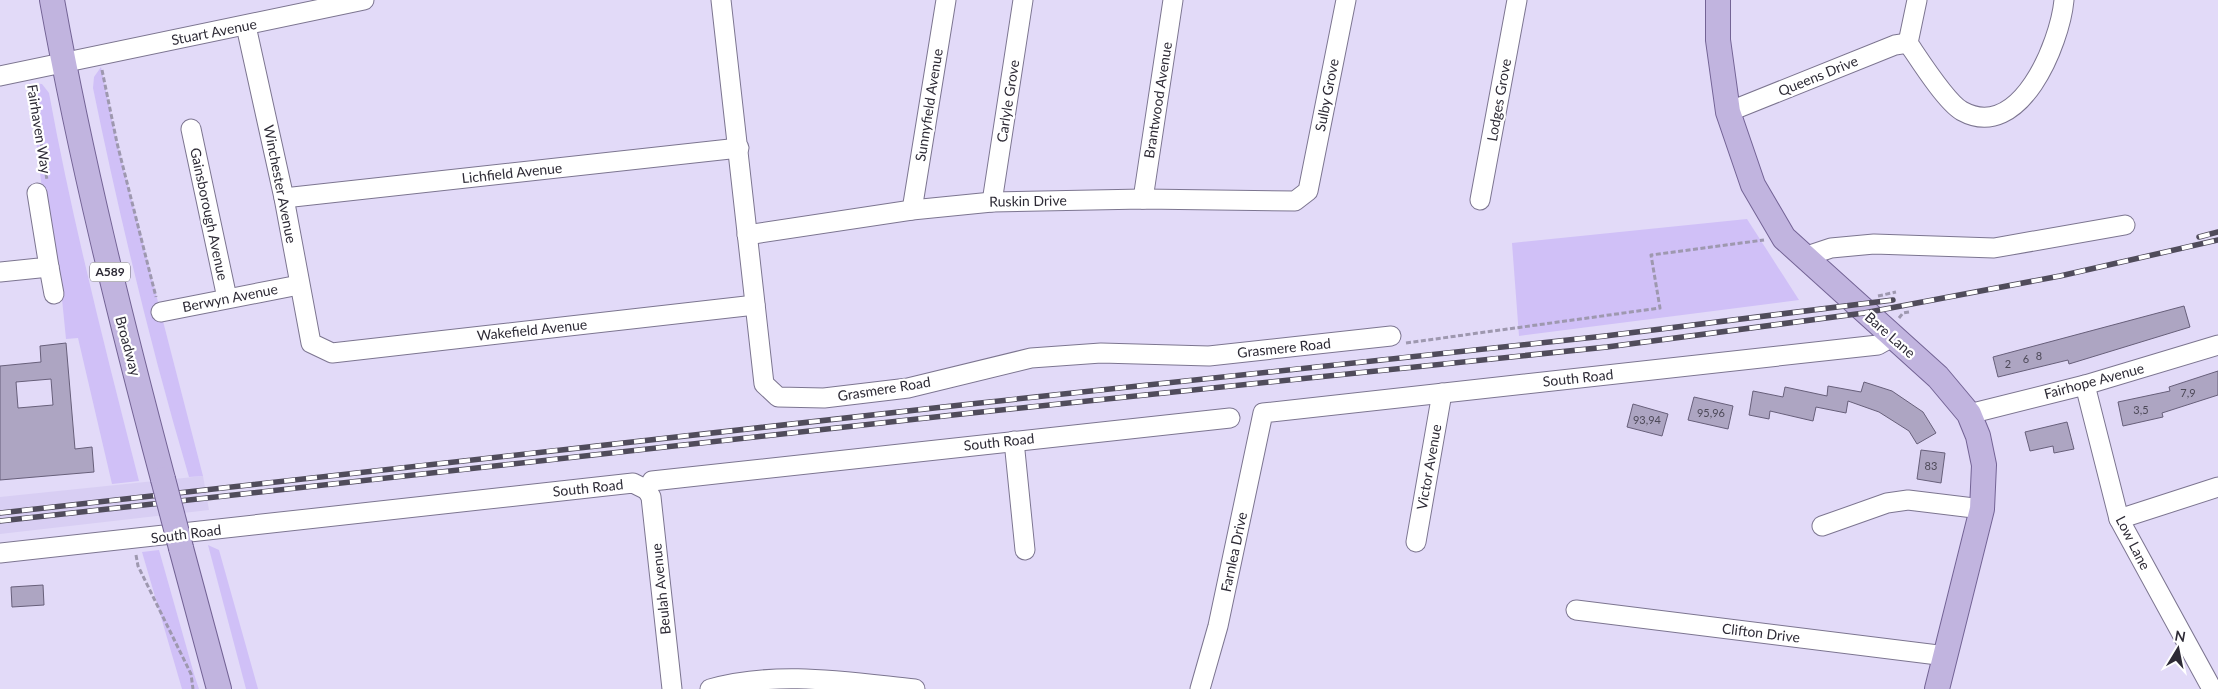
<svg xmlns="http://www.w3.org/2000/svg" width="2218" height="689" font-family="Lato,sans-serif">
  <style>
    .built { fill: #d8cef3 }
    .green { fill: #d0c0f7 }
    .building { fill: #ada5c2; stroke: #675f7a; fill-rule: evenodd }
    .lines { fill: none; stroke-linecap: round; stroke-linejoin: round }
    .minor-casing { stroke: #7c7590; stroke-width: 21 }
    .major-casing { stroke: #736395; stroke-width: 26 }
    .path { stroke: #9e98af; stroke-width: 3; stroke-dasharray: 5 2.5; stroke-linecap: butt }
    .minor { stroke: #fff; stroke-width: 19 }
    .major { stroke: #c1b4df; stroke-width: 24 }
    .rail-casing { stroke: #504c5b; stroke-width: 5.5 }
    .rail { stroke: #fff; stroke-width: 4; stroke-dasharray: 11; stroke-linecap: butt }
    .major-bridge-casing { stroke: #736395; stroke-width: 26; stroke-linecap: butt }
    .major-bridge { stroke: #c1b4df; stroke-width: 24 }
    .labels { text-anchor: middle; stroke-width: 4.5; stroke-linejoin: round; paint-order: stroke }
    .number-label { font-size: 11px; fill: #4d4958 }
    .shield { fill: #fff; stroke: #6c6a72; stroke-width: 1 }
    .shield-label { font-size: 12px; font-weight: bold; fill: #2d2a35 }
    .street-label { font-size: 14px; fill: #2d2a35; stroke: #fff }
  </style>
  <rect width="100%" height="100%" fill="#e2daf8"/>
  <path class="built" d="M 203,476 L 209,510 L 0,534 L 0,497 Z"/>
  <g class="green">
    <path d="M 101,67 L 117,143 L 203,476 L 189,477 C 151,348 120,219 93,88 L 94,77 Z"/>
    <path d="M 29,83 L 42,84 L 49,93 C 73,224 106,352 139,481 L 112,484 L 78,338 L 66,339 L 62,299 L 42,189 Z"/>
    <path d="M 1747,219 L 1799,300 L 1519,336 L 1512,243 Z"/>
    <path d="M 208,545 L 219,550 L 258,689 L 246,689 Z"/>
    <path d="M 159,550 L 194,674 L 199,689 L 182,689 L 142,552 Z"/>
  </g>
  <g class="building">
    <path d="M 2184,306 L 2190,327 L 2069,364 L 2068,360 L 1998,377 L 1993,357 Z"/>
    <path d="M 66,343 L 75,449 L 92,447 L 94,472 L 0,480 L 0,366 L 41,362 L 40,346 ZM 51,379 L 53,405 L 18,408 L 16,382 Z"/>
    <path d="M 2218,371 L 2218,395 L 2162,413 L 2163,417 L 2123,426 L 2118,402 L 2170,391 L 2169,387 Z"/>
    <path d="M 1864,382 L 1892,391 L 1923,412 L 1936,433 L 1917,444 L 1909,431 L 1879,412 L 1848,401 L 1846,413 L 1816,407 L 1813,421 L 1770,411 L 1769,419 L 1749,415 L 1753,391 L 1783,397 L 1785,387 L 1827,396 L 1828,386 L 1861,392 Z"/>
    <path d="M 1694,397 L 1733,406 L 1728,429 L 1688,420 Z"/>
    <path d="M 1633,404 L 1668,414 L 1662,436 L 1627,427 Z"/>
    <path d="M 2067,422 L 2074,449 L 2054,453 L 2053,446 L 2030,451 L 2025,432 Z"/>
    <path d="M 1921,450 L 1945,453 L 1941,483 L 1917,479 Z"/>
    <path d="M 43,585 L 44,605 L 12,607 L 11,587 Z"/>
  </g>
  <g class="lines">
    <g class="minor-casing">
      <g id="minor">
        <path d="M 721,0 L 764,384 L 778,397 L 824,398 L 908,388 L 1031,358 L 1101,353 L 1209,356 L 1391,336"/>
        <path d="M 1917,0 L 1908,43 C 1919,59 1946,102 1962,111 C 2020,143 2060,43 2064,0"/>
        <path d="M 246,26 L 284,198 L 311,343 L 332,353 L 755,305"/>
        <path d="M 0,76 L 364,0"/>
        <path d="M 1728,112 L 1895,45 L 1908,43"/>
        <path d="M 191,129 L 227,298"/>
        <path d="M 284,198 L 739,148"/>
        <path d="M 1143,199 L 1173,0"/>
        <path d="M 1480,200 L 1517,0"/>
        <path d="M 992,202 L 1023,0"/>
        <path d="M 912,210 L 946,0"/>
        <path d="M 747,235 L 912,210 L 992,202 L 1143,199 L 1295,201 L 1308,191 L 1346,0"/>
        <path d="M 1804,257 L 1831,248 L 1874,244 L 1994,248 L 2125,225"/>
        <path d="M 49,267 L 54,294"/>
        <path d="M 0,272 L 49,267 L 37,193"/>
        <path d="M 161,312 L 299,285"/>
        <path d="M 2085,385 L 2119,519 L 2212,689"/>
        <path d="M 1969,414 L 2085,385 L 2218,345"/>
        <path d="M 1014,441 L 1025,550"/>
        <path d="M 647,490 L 651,497 L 672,689"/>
        <path d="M 2119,519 L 2218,487"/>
        <path d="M 1822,526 L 1887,503 L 1908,500 L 1982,509"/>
        <path d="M 1416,542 L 1442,393"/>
        <path d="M 0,553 L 633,483 L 647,490 L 652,481 L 1230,418"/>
        <path d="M 1576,610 L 1946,656"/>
        <path d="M 710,689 C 776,670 847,682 915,689"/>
        <path d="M 1200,689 L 1218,626 L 1263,413 L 1878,345 L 1892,337"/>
      </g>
    </g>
    <g class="major-casing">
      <g id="major">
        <path d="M 52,0 C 81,161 121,321 163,479"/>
        <path d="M 1718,0 L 1718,40 L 1728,112 L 1753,185 L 1784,238 L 1938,377 L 1969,414 L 1978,436 L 1984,465 L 1982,509 L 1937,689"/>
        <path d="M 181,548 L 219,689"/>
      </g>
    </g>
    <g class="path">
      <path d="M 102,70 L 117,143 L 156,297"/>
      <path d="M 32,85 L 47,180"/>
      <path d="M 1878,296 L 1896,292"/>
      <path d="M 1899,318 L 1903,313 L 1909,312"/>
      <path d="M 1406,343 L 1660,308 L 1651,255 L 1764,240"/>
      <path d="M 136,555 L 138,566 L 191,674 L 193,689"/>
    </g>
    <use href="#minor" class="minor"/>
    <use href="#major" class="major"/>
    <g class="rail-casing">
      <g id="rail">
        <path d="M 2199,237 L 2218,232"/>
        <path d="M 0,513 L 961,405 L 1605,336 L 1893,300"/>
        <path d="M 0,521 L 962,414 L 1607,347 L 1864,313 L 2060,276 L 2218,240"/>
      </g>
    </g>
    <use href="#rail" class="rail"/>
    <g class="major-bridge-casing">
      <path id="major-bridge" d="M 163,479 L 181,548"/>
    </g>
    <use href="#major-bridge" class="major-bridge"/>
  </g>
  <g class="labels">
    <g class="number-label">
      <text x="2039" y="360">8</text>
      <text x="2026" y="363">6</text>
      <text x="2008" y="368">2</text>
      <text x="2188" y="397">7,9</text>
      <text x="2141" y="414">3,5</text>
      <text x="1711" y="417">95,96</text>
      <text x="1647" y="424">93,94</text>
      <text x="1931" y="470">83</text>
    </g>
    <rect class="shield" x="90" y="262.5" width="40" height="19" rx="4"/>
    <g class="shield-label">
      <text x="110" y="276">A589</text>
    </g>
    <g class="street-label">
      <text transform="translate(214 32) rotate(-11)" y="5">Stuart Avenue</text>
      <text transform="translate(1818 76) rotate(-22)" y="5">Queens Drive</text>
      <text transform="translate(1327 95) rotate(-79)" y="5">Sulby Grove</text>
      <text transform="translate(1158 100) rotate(-81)" y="5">Brantwood Avenue</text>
      <text transform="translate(1499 100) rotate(-80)" y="5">Lodges Grove</text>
      <text transform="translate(1008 101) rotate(-81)" y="5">Carlyle Grove</text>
      <text transform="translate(929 105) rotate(-81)" y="5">Sunnyfield Avenue</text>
      <text transform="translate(39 129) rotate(81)" y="5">Fairhaven Way</text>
      <text transform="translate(512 173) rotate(-6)" y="5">Lichfield Avenue</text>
      <text transform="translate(280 184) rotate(79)" y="5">Winchester Avenue</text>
      <text transform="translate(1028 201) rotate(-1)" y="5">Ruskin Drive</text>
      <text transform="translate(209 214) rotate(78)" y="5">Gainsborough Avenue</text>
      <text transform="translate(230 298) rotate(-11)" y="5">Berwyn Avenue</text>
      <text transform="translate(532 330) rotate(-6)" y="5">Wakefield Avenue</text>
      <text transform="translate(1890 335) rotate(41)" y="5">Bare Lane</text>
      <text transform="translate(128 346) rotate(75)" y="5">Broadway</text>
      <text transform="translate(1284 348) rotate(-6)" y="5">Grasmere Road</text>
      <text transform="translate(1578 378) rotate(-6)" y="5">South Road</text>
      <text transform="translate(2094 381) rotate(-15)" y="5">Fairhope Avenue</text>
      <text transform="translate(884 389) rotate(-9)" y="5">Grasmere Road</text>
      <text transform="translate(999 442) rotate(-6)" y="5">South Road</text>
      <text transform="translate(1429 467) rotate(-80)" y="5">Victor Avenue</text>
      <text transform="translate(588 488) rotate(-6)" y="5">South Road</text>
      <text transform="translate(186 534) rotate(-7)" y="5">South Road</text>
      <text transform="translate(2133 543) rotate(63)" y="5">Low Lane</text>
      <text transform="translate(1234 552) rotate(-78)" y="5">Farnlea Drive</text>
      <text transform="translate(661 589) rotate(-96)" y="5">Beulah Avenue</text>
      <text transform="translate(1761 633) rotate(7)" y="5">Clifton Drive</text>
    </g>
  </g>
  <g transform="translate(2178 649) rotate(10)" stroke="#ffffff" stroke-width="4" paint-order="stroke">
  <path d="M0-4L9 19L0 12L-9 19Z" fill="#2d2a35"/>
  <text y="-8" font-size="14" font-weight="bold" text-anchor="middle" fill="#2d2a35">N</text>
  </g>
</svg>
